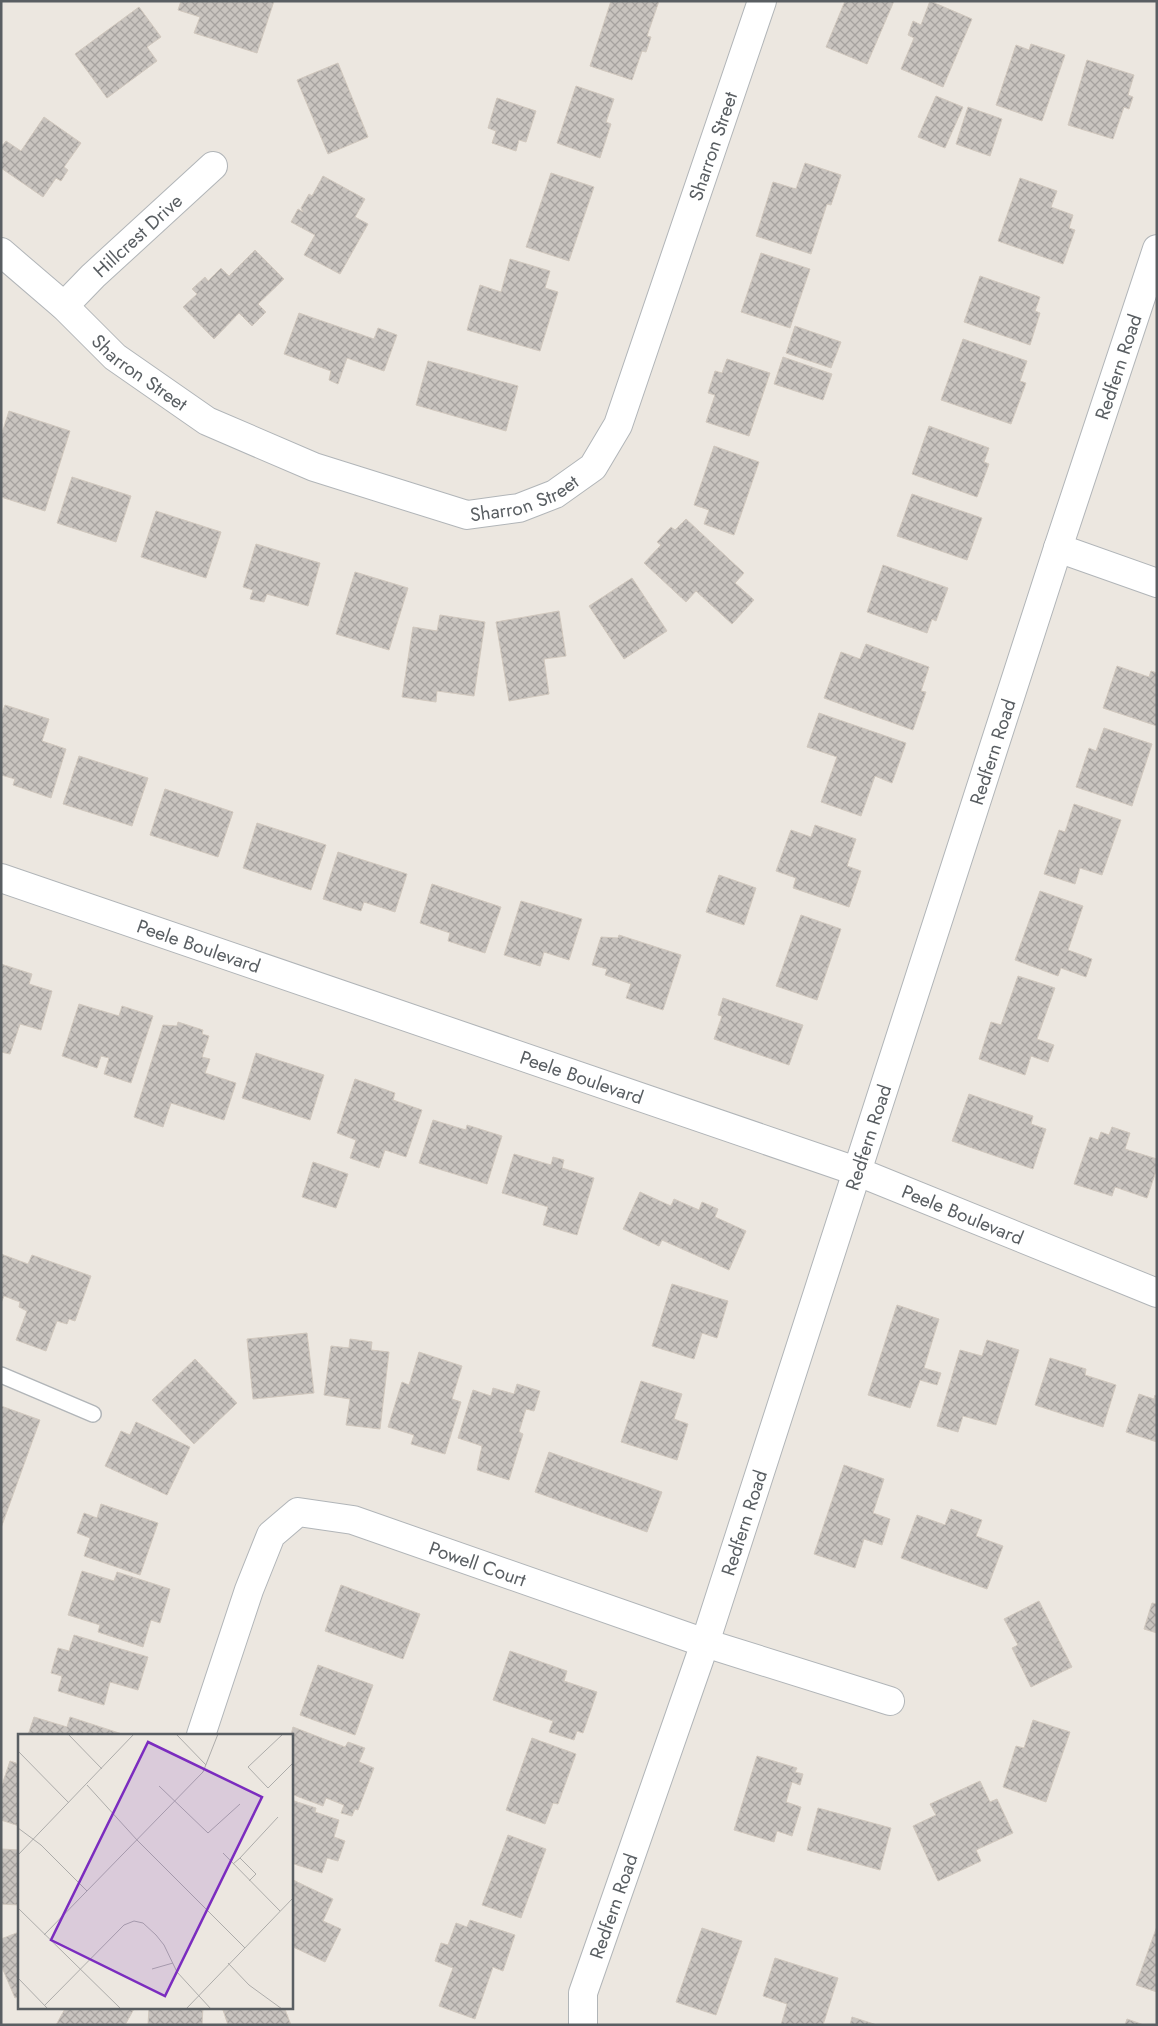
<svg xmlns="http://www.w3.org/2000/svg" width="1158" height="2026" font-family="Jost,sans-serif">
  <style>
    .building { fill: url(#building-cross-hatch); stroke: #d1c8be }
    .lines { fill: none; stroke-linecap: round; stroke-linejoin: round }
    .service-casing { stroke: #b1b5b8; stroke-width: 18 }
    .minor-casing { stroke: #b1b5b8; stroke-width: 30 }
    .service { stroke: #fff; stroke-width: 15 }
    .minor { stroke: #fff; stroke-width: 28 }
    .labels { text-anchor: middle; stroke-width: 4; stroke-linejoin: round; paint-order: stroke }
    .street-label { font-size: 19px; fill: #595e62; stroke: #fff }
    .inset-road { fill: none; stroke: #adacaa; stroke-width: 1 }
    .view { fill: #7b2cbf; fill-opacity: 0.15; stroke: #7b2cbf; stroke-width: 2.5 }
    .inset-edge { fill: none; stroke: #595e62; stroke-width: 2.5 }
  </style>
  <defs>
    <pattern id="building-cross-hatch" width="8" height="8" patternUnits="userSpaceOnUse" patternTransform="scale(1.25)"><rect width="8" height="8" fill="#c9c4bf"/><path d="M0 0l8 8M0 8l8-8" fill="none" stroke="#a6a29f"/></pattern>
  </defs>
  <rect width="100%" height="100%" fill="#ece7e0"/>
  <g class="building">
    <path d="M 181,1 L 274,1 L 257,53 L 194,33 L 200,17 L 178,10 Z"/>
    <path d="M 611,1 L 659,1 L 647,36 L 651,37 L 646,52 L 642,51 L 632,80 L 590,66 Z"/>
    <path d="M 845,1 L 894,1 L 867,64 L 826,47 Z"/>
    <path d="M 930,1 L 972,19 L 943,87 L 901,69 L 914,38 L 908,35 L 913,21 L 921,25 Z"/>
    <path d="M 139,7 L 161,37 L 147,47 L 157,61 L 107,98 L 75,54 Z"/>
    <path d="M 1031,44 L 1065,55 L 1042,121 L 996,105 L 1016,45 L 1029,50 Z"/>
    <path d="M 1087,60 L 1134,75 L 1128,95 L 1133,97 L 1129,109 L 1124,107 L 1113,139 L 1068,125 Z"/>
    <path d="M 338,63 L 368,137 L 328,154 L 297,80 Z"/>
    <path d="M 576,86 L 614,99 L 606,122 L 611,124 L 600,158 L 557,143 Z"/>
    <path d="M 936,96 L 963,107 L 945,148 L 918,137 Z"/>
    <path d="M 497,98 L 536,111 L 526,142 L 519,140 L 516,151 L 492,143 L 496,131 L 488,128 Z"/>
    <path d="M 968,107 L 1002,119 L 990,156 L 956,144 Z"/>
    <path d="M 44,117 L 81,143 L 64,167 L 68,170 L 61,181 L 56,178 L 43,197 L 1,168 L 1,147 L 6,141 L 21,151 Z"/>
    <path d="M 805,163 L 841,175 L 831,205 L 827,204 L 811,254 L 756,236 L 773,182 L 796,189 Z"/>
    <path d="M 551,173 L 594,187 L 569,261 L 526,247 Z"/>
    <path d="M 323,176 L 365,199 L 355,217 L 368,224 L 340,274 L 304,255 L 315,235 L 291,222 L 298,209 L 303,212 L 301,208 L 309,194 L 312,196 Z"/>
    <path d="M 1020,178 L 1057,191 L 1051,207 L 1073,215 L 1069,228 L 1075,230 L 1063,264 L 998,241 Z"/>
    <path d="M 255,250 L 284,279 L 258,304 L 266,312 L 252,326 L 239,313 L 214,339 L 183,307 L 197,294 L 192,289 L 205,277 L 208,281 L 221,268 L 229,276 Z"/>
    <path d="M 761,253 L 810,269 L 790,328 L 741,312 Z"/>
    <path d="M 510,259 L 550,271 L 545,288 L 558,292 L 540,351 L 467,330 L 480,285 L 501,292 Z"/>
    <path d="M 980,276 L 1040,297 L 1035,311 L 1040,313 L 1030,345 L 964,322 Z"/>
    <path d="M 299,313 L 374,339 L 378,328 L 397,335 L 384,371 L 347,358 L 338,384 L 329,380 L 331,371 L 284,354 Z"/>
    <path d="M 795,326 L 841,342 L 831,368 L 786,353 Z"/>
    <path d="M 963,339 L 1027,361 L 1020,381 L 1026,383 L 1011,424 L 941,400 Z"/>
    <path d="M 783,357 L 832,374 L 823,400 L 774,384 Z"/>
    <path d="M 727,359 L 770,373 L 749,436 L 706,422 L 715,395 L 708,393 L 715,371 L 722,373 Z"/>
    <path d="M 428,361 L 518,386 L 506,431 L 416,405 Z"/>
    <path d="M 9,411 L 70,431 L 45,511 L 1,497 L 1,436 Z"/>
    <path d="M 929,426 L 989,448 L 984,462 L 989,464 L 977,497 L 912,474 Z"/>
    <path d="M 714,446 L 759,462 L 734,535 L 704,524 L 709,510 L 694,505 Z"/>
    <path d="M 72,477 L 131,496 L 116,542 L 57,523 Z"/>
    <path d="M 912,494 L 982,518 L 967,560 L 897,536 Z"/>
    <path d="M 156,511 L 221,532 L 206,578 L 141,557 Z"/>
    <path d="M 686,519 L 744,573 L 735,583 L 754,600 L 732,624 L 696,591 L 686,602 L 644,563 L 661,545 L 657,542 L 671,527 L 675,530 Z"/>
    <path d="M 256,544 L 320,563 L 308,606 L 267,594 L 264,602 L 250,599 L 253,590 L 243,587 Z"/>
    <path d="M 883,565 L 948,588 L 936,621 L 932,619 L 927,633 L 867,612 Z"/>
    <path d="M 355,572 L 408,588 L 389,650 L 336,634 Z"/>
    <path d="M 632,578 L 667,631 L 624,659 L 589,606 Z"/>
    <path d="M 559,611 L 566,656 L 544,659 L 549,694 L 509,701 L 496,622 Z"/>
    <path d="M 440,615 L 485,622 L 474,696 L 437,691 L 436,702 L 402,697 L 413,627 L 437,631 Z"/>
    <path d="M 866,644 L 929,667 L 921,691 L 926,692 L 913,730 L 824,698 L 841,652 L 860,659 Z"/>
    <path d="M 1117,666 L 1149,677 L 1151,671 L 1157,673 L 1157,726 L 1103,708 Z"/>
    <path d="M 5,705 L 49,719 L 42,741 L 66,749 L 51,798 L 13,785 L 15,779 L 1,775 L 1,717 Z"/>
    <path d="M 819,713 L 906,743 L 892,783 L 875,776 L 861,816 L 821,802 L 837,757 L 807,747 Z"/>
    <path d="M 1104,728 L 1152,744 L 1132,806 L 1076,787 L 1089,748 L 1096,751 Z"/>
    <path d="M 79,756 L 148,778 L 132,826 L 63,804 Z"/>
    <path d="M 165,789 L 233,812 L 218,857 L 150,835 Z"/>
    <path d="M 1074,804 L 1121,820 L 1102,875 L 1080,868 L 1075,884 L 1044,874 L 1059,830 L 1065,832 Z"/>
    <path d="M 257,823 L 326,845 L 311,890 L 243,868 Z"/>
    <path d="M 815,825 L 856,839 L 847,866 L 861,871 L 849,907 L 793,888 L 796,878 L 776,871 L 791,830 L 811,837 Z"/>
    <path d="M 338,852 L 407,874 L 395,912 L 364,902 L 361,911 L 323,899 Z"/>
    <path d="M 719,875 L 756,888 L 744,925 L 706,912 Z"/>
    <path d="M 432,884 L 501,907 L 485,953 L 448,941 L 450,933 L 420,923 Z"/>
    <path d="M 1040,891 L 1083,906 L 1068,950 L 1092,959 L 1086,977 L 1061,968 L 1058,976 L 1015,960 Z"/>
    <path d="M 521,901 L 582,919 L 569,960 L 544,952 L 540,966 L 504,955 Z"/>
    <path d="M 801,915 L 841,929 L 817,1000 L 776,986 Z"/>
    <path d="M 619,935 L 681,955 L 663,1010 L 626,998 L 631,984 L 605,975 L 607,969 L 592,965 L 601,937 L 618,938 Z"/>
    <path d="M 1,964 L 32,974 L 29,984 L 52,991 L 41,1030 L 20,1024 L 10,1054 L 1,1052 Z"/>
    <path d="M 1018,976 L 1055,988 L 1037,1039 L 1054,1045 L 1048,1062 L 1031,1056 L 1025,1075 L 979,1059 L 991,1022 L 1001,1025 Z"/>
    <path d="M 723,998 L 803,1025 L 789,1065 L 714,1039 L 722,1016 L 718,1015 Z"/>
    <path d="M 79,1004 L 119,1016 L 122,1006 L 153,1016 L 131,1083 L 104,1074 L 109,1058 L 101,1056 L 97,1068 L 62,1056 Z"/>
    <path d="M 178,1022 L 203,1030 L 202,1034 L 209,1036 L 202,1057 L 210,1059 L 205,1073 L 236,1083 L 224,1120 L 171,1103 L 163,1127 L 134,1117 L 163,1025 L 177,1026 Z"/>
    <path d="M 256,1053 L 324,1075 L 310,1120 L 242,1098 Z"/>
    <path d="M 355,1079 L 395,1093 L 393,1100 L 422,1110 L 406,1157 L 385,1150 L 379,1168 L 350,1158 L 356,1140 L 337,1133 Z"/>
    <path d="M 969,1094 L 1033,1116 L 1031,1124 L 1046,1129 L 1033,1169 L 952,1141 Z"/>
    <path d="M 433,1120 L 466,1130 L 467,1125 L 502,1136 L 487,1184 L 419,1163 Z"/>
    <path d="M 1112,1127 L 1130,1133 L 1125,1149 L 1157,1159 L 1157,1168 L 1147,1198 L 1115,1187 L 1112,1196 L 1074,1184 L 1090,1137 L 1098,1140 L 1101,1132 L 1109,1135 Z"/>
    <path d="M 514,1154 L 551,1165 L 553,1157 L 564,1160 L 562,1168 L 594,1178 L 577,1235 L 543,1225 L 548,1207 L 502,1193 Z"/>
    <path d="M 313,1162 L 348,1174 L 336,1208 L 302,1197 Z"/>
    <path d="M 640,1192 L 671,1206 L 674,1199 L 699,1210 L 702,1202 L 718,1209 L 715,1217 L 746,1231 L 729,1270 L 662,1240 L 659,1246 L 623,1229 Z"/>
    <path d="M 1,1254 L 28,1264 L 32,1255 L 91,1276 L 75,1321 L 69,1319 L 67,1324 L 57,1321 L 46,1351 L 16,1340 L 27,1311 L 19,1307 L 20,1302 L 4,1296 L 1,1303 Z"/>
    <path d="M 672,1284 L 728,1301 L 717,1338 L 702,1333 L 694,1359 L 652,1346 Z"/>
    <path d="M 897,1305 L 939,1319 L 924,1368 L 941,1373 L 937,1385 L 920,1380 L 910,1408 L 868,1395 Z"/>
    <path d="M 307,1333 L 314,1393 L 253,1399 L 247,1339 Z"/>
    <path d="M 350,1339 L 372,1342 L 371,1350 L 389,1352 L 380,1429 L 346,1425 L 350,1399 L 324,1395 L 331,1346 L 349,1348 Z"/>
    <path d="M 987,1340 L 1019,1350 L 996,1425 L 963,1416 L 958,1432 L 937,1426 L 960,1350 L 982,1356 Z"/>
    <path d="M 419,1352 L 462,1366 L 452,1399 L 461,1402 L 445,1454 L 411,1444 L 414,1435 L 388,1427 L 402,1382 L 409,1385 Z"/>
    <path d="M 1050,1358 L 1086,1369 L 1085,1375 L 1116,1385 L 1103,1427 L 1035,1405 Z"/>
    <path d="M 195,1359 L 237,1403 L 194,1444 L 152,1400 Z"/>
    <path d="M 641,1381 L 682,1394 L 674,1419 L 688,1424 L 677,1460 L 621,1442 Z"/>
    <path d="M 517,1384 L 540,1391 L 534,1411 L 526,1409 L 519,1432 L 523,1434 L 509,1480 L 477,1470 L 482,1446 L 458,1438 L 473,1390 L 491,1396 L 493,1388 L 514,1394 Z"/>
    <path d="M 1139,1394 L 1154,1399 L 1155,1395 L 1157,1396 L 1157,1442 L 1126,1432 Z"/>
    <path d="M 1,1406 L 40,1420 L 1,1528 Z"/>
    <path d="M 136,1422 L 190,1447 L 167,1495 L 105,1466 L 121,1431 L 130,1435 Z"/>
    <path d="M 549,1452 L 662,1492 L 647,1532 L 535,1492 Z"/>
    <path d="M 844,1465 L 884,1479 L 873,1513 L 890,1519 L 882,1545 L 864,1539 L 855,1568 L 814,1554 Z"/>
    <path d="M 101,1504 L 158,1523 L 140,1575 L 84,1556 L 90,1538 L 77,1533 L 84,1513 L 97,1518 Z"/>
    <path d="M 951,1509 L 982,1520 L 976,1536 L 1003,1546 L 987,1589 L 901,1558 L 917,1515 L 945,1525 Z"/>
    <path d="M 82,1571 L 114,1581 L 117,1572 L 170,1589 L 160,1623 L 151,1620 L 143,1647 L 98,1632 L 100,1625 L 68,1615 Z"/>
    <path d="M 341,1585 L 420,1614 L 403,1659 L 325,1631 Z"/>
    <path d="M 1039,1601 L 1072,1667 L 1031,1687 L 1012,1648 L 1018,1645 L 1004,1619 Z"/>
    <path d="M 1152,1603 L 1157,1604 L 1157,1633 L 1144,1629 Z"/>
    <path d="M 74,1635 L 148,1657 L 138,1690 L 110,1682 L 104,1705 L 58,1691 L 62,1676 L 51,1673 L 58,1648 L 69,1651 Z"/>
    <path d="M 510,1651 L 567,1671 L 564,1681 L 597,1692 L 583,1733 L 577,1731 L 574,1740 L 549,1732 L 553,1721 L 493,1700 Z"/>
    <path d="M 318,1665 L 373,1685 L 355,1735 L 300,1715 Z"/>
    <path d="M 34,1717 L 67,1727 L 70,1717 L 122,1734 L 28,1735 Z"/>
    <path d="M 1033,1720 L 1070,1732 L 1046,1802 L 1003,1787 L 1016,1746 L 1024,1748 Z"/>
    <path d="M 293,1727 L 345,1747 L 348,1742 L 365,1748 L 359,1762 L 374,1768 L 358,1810 L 355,1809 L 352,1816 L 341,1813 L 344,1805 L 326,1798 L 323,1806 L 291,1794 L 291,1735 Z"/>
    <path d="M 532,1738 L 576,1754 L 558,1804 L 553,1803 L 545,1824 L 506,1810 Z"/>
    <path d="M 757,1756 L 797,1768 L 795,1772 L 803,1774 L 800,1785 L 792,1782 L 786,1802 L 801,1807 L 792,1836 L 777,1831 L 774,1842 L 734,1830 Z"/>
    <path d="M 10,1761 L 19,1764 L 19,1826 L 1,1820 L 1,1788 Z"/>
    <path d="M 980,1781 L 990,1802 L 997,1799 L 1013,1833 L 976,1850 L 981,1861 L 938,1881 L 913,1826 L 936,1815 L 930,1804 Z"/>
    <path d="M 291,1800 L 316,1808 L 315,1812 L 339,1820 L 334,1837 L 345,1841 L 338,1861 L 327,1858 L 322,1873 L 291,1863 Z"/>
    <path d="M 818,1808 L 891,1828 L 880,1870 L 807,1850 Z"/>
    <path d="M 508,1835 L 546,1849 L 521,1918 L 482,1905 Z"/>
    <path d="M 1,1849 L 19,1850 L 19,1905 L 1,1904 Z"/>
    <path d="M 291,1879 L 333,1899 L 323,1921 L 341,1929 L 325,1962 L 291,1946 Z"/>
    <path d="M 470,1920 L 515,1935 L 503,1971 L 493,1967 L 475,2019 L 439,2006 L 453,1968 L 435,1961 L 441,1943 L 448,1945 L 456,1923 L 467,1927 Z"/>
    <path d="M 1157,1926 L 1157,1992 L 1136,1985 Z"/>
    <path d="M 702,1928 L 742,1941 L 716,2015 L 676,2002 Z"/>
    <path d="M 19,1932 L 19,1996 L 15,1998 L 1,1965 L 1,1939 Z"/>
    <path d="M 775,1958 L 838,1978 L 823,2025 L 781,2025 L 787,2004 L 763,1996 Z"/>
    <path d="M 66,2007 L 135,2007 L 125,2025 L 56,2025 Z"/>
    <path d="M 149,2007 L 203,2007 L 202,2025 L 148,2025 Z"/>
    <path d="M 222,2007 L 284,2007 L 291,2025 L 228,2025 Z"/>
    <path d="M 852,2017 L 877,2025 L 850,2025 Z"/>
    <path d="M 1127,2019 L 1144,2025 L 1125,2025 Z"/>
  </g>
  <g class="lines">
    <g class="service-casing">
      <path id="service" d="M 1,1375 L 93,1414"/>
    </g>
    <g class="minor-casing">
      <g id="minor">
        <path id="s1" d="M 1,252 L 64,306 L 115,357 L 207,421 L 314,467 L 467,515 L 519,508 L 555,494 L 593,467 L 618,425 L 762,1"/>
        <path id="s2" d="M 64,306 L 93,276 L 213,166"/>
        <path d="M 1058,548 L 1157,583"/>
        <path id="s3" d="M 1,878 L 856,1171 L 1157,1293"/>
        <path id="s4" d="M 201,1735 L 249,1590 L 271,1535 L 298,1512 L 353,1520 L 705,1643 L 890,1701"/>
        <path id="s5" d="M 583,2025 L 583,1993 L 705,1643 L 1058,548 L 1157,249"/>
      </g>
    </g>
    <use href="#service" class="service"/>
    <use href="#minor" class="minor"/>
  </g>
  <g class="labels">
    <g class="street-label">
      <text dy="7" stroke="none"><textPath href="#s1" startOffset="1025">Sharron Street</textPath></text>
      <text dy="7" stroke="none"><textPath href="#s2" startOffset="102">Hillcrest Drive</textPath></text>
      <text dy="7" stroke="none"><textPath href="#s5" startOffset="1744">Redfern Road</textPath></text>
      <text dy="7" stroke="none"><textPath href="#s1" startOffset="184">Sharron Street</textPath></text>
      <text dy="7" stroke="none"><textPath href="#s1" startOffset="604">Sharron Street</textPath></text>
      <text dy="7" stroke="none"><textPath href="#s5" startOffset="1339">Redfern Road</textPath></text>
      <text dy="7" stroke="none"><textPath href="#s3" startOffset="209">Peele Boulevard</textPath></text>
      <text dy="7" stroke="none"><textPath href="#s3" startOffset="614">Peele Boulevard</textPath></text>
      <text dy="7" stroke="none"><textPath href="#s5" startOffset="934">Redfern Road</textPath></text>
      <text dy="7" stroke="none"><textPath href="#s3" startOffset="1019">Peele Boulevard</textPath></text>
      <text dy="7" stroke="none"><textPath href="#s5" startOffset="529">Redfern Road</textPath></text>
      <text dy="7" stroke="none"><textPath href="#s4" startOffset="435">Powell Court</textPath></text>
      <text dy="7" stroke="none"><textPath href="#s5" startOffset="124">Redfern Road</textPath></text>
    </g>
  </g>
  <g transform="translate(18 1734)">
    <rect width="275" height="275" fill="#ece7e0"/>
    <path class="inset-road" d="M 50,0 L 84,35M 158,0 L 188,31M 265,0 L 230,33 L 250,54 L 275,29M 0,17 L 51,69M 69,51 L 119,106 L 227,214M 141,52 L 190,99 L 222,70M 0,94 L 23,111 L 69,157M 205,119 L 262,177M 0,121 L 116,0M 222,124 L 260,83M 215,130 L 222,124 L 238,140 L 231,147M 0,174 L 103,275M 26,201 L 185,38 L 200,0M 210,229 L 231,251 L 264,275M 134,235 L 155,229M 0,244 L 30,275M 27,271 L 106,191 L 116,187 L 125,189 L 138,201 L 146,211 L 159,238 L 193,275M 168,275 L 275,164"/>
    <path class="view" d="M 130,8 L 244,63 L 147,262 L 33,206 Z"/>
    <rect width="275" height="275" class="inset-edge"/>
  </g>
  <rect width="1158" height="2026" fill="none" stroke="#595e62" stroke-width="5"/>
</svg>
